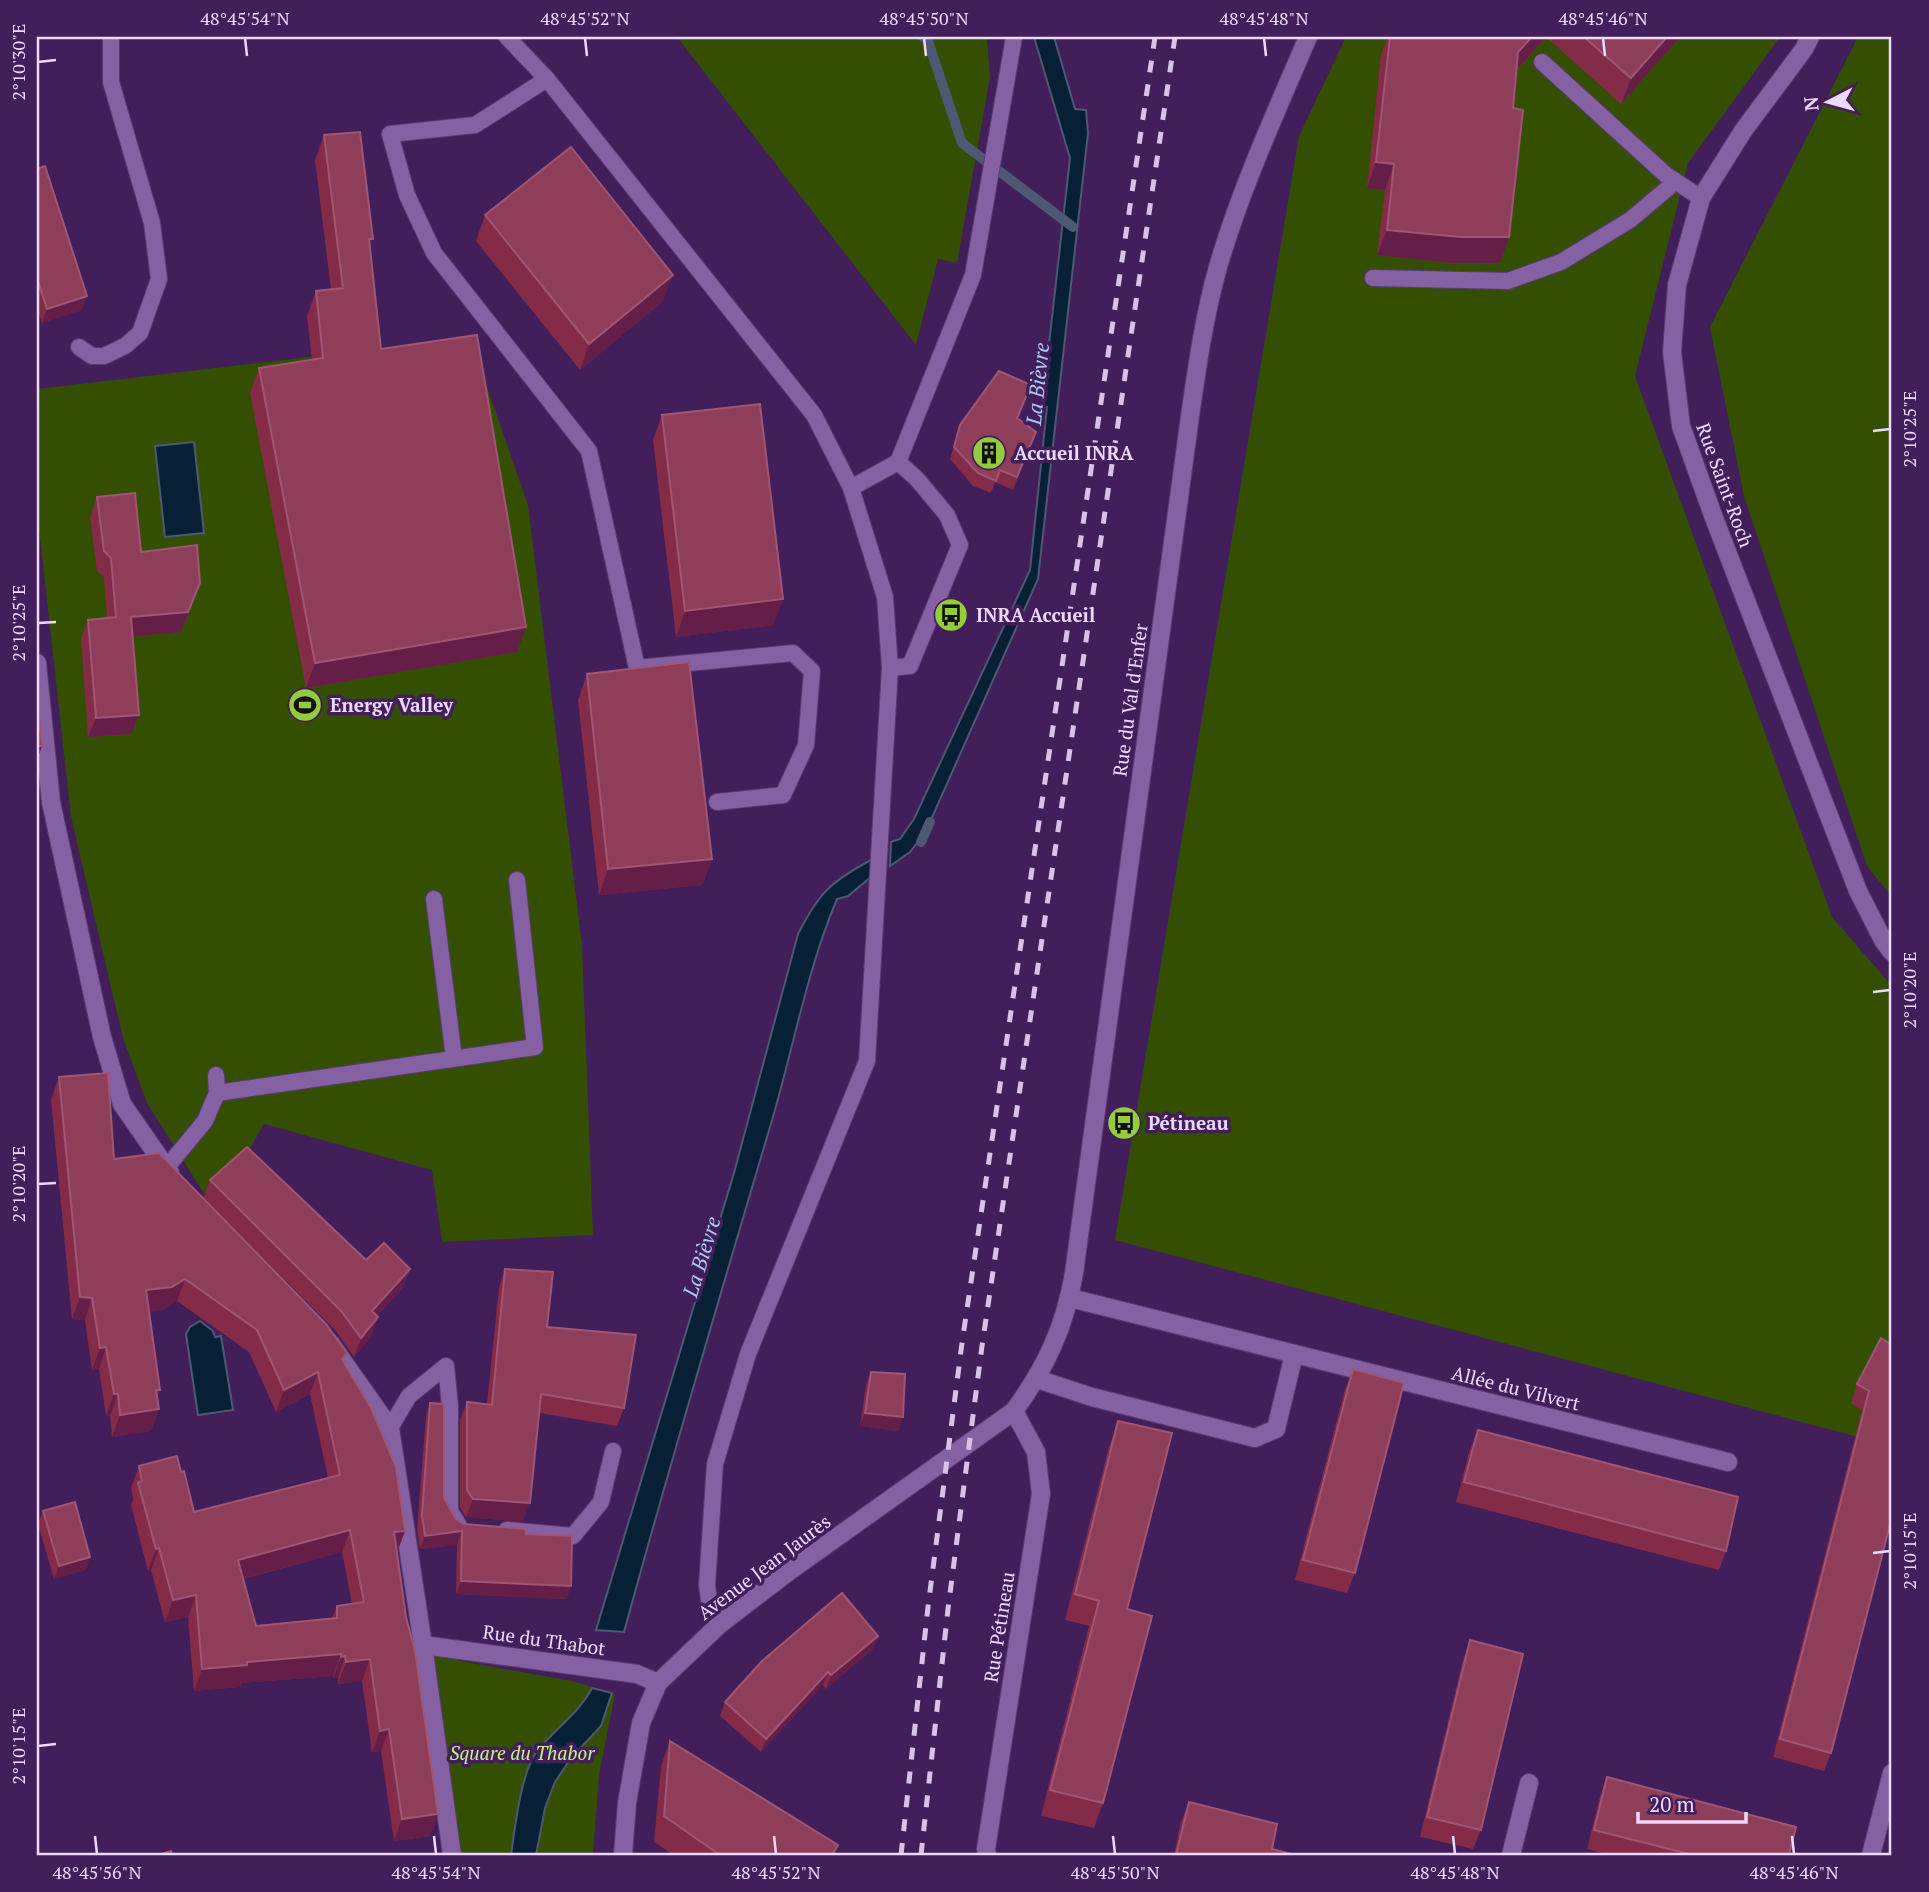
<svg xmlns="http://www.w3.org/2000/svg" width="1929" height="1892" font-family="'PT Serif',serif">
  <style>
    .green { fill: #344f01 }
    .water { fill: #082036; stroke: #4d5872; stroke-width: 2 }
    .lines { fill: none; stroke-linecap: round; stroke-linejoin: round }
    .stream { stroke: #4d5872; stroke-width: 10 }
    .lane-casing { stroke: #5b3a70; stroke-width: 18 }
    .street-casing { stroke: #5b3a70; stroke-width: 20 }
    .secondary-casing { stroke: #5b3a70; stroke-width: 20 }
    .lane { stroke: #8561a3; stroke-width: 16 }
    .street { stroke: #8561a3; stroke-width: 18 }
    .secondary { stroke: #8561a3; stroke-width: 18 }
    .rail { stroke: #d8c2ea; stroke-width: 5; stroke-dasharray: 12 12; stroke-linecap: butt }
    .wall { fill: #842b47; fill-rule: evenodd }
    .shaded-wall { fill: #651e47 }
    .building { fill: #8f3e5a; stroke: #9e5674; stroke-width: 2; fill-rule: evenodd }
    .ticks { fill: none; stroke: #edd9fe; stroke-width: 2.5 }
    .labels { text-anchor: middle; stroke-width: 7; stroke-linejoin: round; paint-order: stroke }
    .poi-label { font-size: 19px; font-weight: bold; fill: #edd9fe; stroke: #421e5b; text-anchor: start }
    .street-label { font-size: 19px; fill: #edd9fe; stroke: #421e5b }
    .park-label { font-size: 19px; font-style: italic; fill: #c3f77f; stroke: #421e5b }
    .water-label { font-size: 21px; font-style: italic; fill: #a8ccf0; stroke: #421e5b }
    .neatline { fill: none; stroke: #edd9fe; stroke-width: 2.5 }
    .ticks-label { font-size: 18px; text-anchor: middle; fill: #edd9fe }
  </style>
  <rect width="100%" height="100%" fill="#421e5b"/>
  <g class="green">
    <path d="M 677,37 L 987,37 L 990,77 L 957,263 L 938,259 L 916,345 Z"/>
    <path d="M 1346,37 L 1780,37 L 1688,163 L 1635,376 L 1832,917 L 1892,986 L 1892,1446 L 1115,1240 L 1299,136 Z"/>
    <path d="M 1858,37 L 1892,37 L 1892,897 L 1867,866 L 1744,496 L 1710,327 Z"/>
    <path d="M 470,338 L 528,505 L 582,945 L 593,1235 L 442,1242 L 432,1170 L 264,1124 L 240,1166 L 205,1195 L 147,1103 L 123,1038 L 71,817 L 37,510 L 37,389 Z"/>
    <path d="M 423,1645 L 460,1661 L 572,1681 L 615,1694 L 599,1775 L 593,1855 L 461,1855 Z"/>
  </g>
  <g class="water">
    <path d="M 1034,37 L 1054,37 L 1075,109 L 1086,110 L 1088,133 L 1038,579 L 926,831 L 910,852 L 890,866 L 891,842 L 900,839 L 914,819 L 1030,570 L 1047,407 L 1042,406 L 1070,158 Z"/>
    <path d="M 194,442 L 204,533 L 165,537 L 155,446 Z"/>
    <path d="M 871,860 L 871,877 L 848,896 L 837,899 C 806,972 793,1051 770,1127 C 720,1295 670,1463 624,1632 L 596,1630 L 734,1173 L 798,934 C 819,893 830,882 871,860 Z"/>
    <path d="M 200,1321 L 213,1331 L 215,1337 L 221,1336 L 233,1410 L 198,1415 L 186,1334 L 190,1327 Z"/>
    <path d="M 592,1688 L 612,1693 L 601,1726 L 571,1758 L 555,1782 L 545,1808 L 536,1855 L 511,1855 C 515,1828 521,1770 538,1750 C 556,1728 579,1713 592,1688 Z"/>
  </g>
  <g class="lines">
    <g class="stream">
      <path d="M 923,37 L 927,38 L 962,143 L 1073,227"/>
      <path d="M 921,842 L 930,822"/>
    </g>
    <g class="lane-casing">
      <g id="lane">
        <path d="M 507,37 L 547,79 L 814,415 L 851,488 L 885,597 L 890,668 L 867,1061 L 748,1354 L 715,1464 L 707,1585 L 710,1607 L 720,1624"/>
        <path d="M 1542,62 L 1666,175 L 1701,198"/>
        <path d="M 547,79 L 475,125 L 390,134 L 407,195 L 434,253 L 589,451 L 637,668 L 793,653 L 812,671 L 806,745 L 783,795 L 717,802"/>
        <path d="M 1373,278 L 1508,281 L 1561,262 L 1630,220 L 1668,188 L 1674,180"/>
        <path d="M 79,347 L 92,356 L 104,356 L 125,346 L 140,333 L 159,279 L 152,223 L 111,82 L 111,37"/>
        <path d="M 851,488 L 898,462 L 973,275 L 1014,37"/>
        <path d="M 890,668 L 910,666 L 960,545 L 947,515 L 917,479 L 898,462"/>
        <path d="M 434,899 L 454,1058"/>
        <path d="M 217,1093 L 535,1047 L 517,880"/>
        <path d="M 167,1167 L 205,1121 L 217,1093 L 216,1075"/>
        <path d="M 390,1428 L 409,1396 L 446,1366 L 450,1406 L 450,1511 L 458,1524"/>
        <path d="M 507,1530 L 573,1536 L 601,1502 L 613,1451"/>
      </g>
    </g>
    <g class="street-casing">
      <g id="street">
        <path d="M 1810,37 L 1804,49 L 1743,131 L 1701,198 L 1677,285 L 1672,352 L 1681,426 L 1714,518 L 1858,891 L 1883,940 L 1892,952"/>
        <path d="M 37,663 L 51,802 L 102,1037 L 122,1104 L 170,1173"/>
        <path d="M 1070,1298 L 1728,1462"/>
        <path d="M 330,1343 L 390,1428 L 423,1645 L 452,1855"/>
        <path d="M 1037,1379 L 1092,1397 L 1255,1438 L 1276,1429 L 1294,1354"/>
        <path d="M 423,1645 L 637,1674 L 658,1683"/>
        <path d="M 987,1855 L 986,1849 L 1041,1494 L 1036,1452 L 1014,1411"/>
        <path d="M 1511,1855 L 1529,1783"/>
        <path d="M 1871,1855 L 1892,1773"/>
      </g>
    </g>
    <g class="secondary-casing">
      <path id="secondary" d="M 623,1855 L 627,1803 L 641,1723 L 658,1683 L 720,1624 L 788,1572 L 1014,1411 C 1046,1367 1065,1327 1074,1273 L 1191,409 C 1198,361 1205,313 1218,267 C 1241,188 1276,112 1308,37"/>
    </g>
    <use href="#lane" class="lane"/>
    <use href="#street" class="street"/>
    <use href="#secondary" class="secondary"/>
    <g class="rail">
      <path d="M 901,1855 L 928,1607 L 962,1343 L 1155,37"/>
      <path d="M 921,1855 L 948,1609 L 982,1346 L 1175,37"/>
    </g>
  </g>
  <g class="wall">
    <path d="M 1388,37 L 1680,37 L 1621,104 L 1546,37 L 1517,70 L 1500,263 L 1452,263 L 1377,255 L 1385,190 L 1367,188 L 1381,54 Z"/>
    <path d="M 324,135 L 373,239 L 370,249 L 381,349 L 517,652 L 306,688 L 250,393 L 259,368 L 312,360 L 307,316 L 316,291 L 331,290 L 315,160 Z"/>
    <path d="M 37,169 L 82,310 L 42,323 L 37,306 Z"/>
    <path d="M 485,215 L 663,301 L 580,370 L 476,241 Z"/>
    <path d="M 1031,385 L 1018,419 L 1031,444 L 1013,490 L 995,482 L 991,493 L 973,486 L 950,459 L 960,425 Z"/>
    <path d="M 662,415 L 774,625 L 676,637 L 653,440 Z"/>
    <path d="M 97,497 L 141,552 L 193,603 L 181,632 L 133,636 L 131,734 L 88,737 L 81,639 L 88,620 L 107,618 L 104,577 L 97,571 L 90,517 Z"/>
    <path d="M 587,674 L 712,859 L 702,885 L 599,895 L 578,700 Z"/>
    <path d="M 59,1077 L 114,1159 L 344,1362 L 405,1531 L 397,1552 L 406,1617 L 438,1814 L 430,1836 L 394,1841 L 381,1751 L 372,1752 L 362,1681 L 338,1684 L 338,1678 L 333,1678 L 333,1676 L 241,1683 L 240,1687 L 194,1691 L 188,1617 L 165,1622 L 151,1570 L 148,1571 L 131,1505 L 133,1498 L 131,1488 L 139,1466 L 181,1472 L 194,1512 L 328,1478 L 310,1394 L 276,1412 L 249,1352 L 177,1301 L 164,1309 L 149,1311 L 160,1390 L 157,1398 L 159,1409 L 151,1431 L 112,1437 L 110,1416 L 106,1416 L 99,1369 L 92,1370 L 85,1320 L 72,1319 L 51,1099 ZM 342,1552 L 352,1604 L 337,1606 L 332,1618 L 256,1626 L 243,1579 Z"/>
    <path d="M 210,1180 L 366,1260 L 410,1269 L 403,1287 L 377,1316 L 372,1335 L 354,1357 L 335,1330 L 203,1198 Z"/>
    <path d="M 505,1269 L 547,1327 L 624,1408 L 617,1426 L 539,1413 L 523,1522 L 466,1517 L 460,1508 L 460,1420 L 467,1402 L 487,1404 L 499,1287 Z"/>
    <path d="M 1892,1345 L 1831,1753 L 1824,1771 L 1773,1757 L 1862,1410 L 1851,1403 L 1857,1384 Z"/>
    <path d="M 1353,1369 L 1355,1573 L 1347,1593 L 1295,1580 L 1345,1389 Z"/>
    <path d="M 871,1372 L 903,1417 L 898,1431 L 860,1426 L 866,1385 Z"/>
    <path d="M 430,1403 L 444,1498 L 456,1519 L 464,1524 L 526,1534 L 571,1586 L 566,1599 L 456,1594 L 457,1545 L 420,1549 L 417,1529 L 426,1416 Z"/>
    <path d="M 1118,1421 L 1127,1609 L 1103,1803 L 1094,1828 L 1041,1816 L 1089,1626 L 1065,1620 L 1109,1447 Z"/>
    <path d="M 1478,1430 L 1726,1551 L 1719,1570 L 1456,1502 L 1470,1449 Z"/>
    <path d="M 43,1511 L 90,1557 L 85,1570 L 54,1579 L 38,1524 Z"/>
    <path d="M 1470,1640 L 1481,1830 L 1473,1849 L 1420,1837 L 1463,1660 Z"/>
    <path d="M 873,1649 L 826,1689 L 823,1685 L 761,1752 L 720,1716 L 725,1702 Z"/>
    <path d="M 670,1741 L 838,1845 L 834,1855 L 674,1855 L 654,1842 L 661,1766 Z"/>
    <path d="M 1607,1777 L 1789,1855 L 1610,1855 L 1587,1849 L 1600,1797 Z"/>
    <path d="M 1189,1802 L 1272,1849 L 1295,1855 L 1174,1855 L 1181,1822 Z"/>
  </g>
  <g class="shaded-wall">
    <path d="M 1532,37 L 1546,37 L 1509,78 L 1518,52 Z"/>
    <path d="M 1667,37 L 1680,37 L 1621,104 L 1631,78 Z"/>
    <path d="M 1376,162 L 1394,164 L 1385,190 L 1367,188 Z"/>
    <path d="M 1387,230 L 1509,237 L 1500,263 L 1452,263 L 1377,255 Z"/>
    <path d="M 369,239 L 373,239 L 364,264 Z"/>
    <path d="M 673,275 L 663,301 L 580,370 L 589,344 Z"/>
    <path d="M 87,296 L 82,310 L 42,323 L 47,309 Z"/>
    <path d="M 200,583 L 181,632 L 124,637 L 131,617 Z"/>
    <path d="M 783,599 L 774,625 L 676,637 L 685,611 Z"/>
    <path d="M 526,627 L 517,652 L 306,688 L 315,663 Z"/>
    <path d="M 139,715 L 131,734 L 88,737 L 96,718 Z"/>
    <path d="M 37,746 L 42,746 L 37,760 Z"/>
    <path d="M 712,859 L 702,885 L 599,895 L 608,869 Z"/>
    <path d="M 410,1269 L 403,1287 L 365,1329 L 372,1311 Z"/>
    <path d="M 185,1279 L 177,1301 L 164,1309 L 138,1312 L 146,1290 Z"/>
    <path d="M 80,1297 L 92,1298 L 85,1320 L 72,1319 Z"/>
    <path d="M 378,1317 L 372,1335 L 354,1357 L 361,1338 Z"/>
    <path d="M 106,1347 L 99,1369 L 92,1370 L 100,1348 Z"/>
    <path d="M 318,1372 L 310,1394 L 276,1412 L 284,1390 Z"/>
    <path d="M 156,1390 L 160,1390 L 153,1410 L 159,1409 L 151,1431 L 112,1437 L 120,1415 Z"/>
    <path d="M 114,1394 L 118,1394 L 110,1416 L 106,1416 Z"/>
    <path d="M 865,1413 L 903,1417 L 898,1431 L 860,1426 Z"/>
    <path d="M 473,1499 L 530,1503 L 523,1522 L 466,1517 Z"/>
    <path d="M 350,1530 L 342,1552 L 230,1582 L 238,1560 Z"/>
    <path d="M 405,1531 L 397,1552 L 394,1532 Z"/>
    <path d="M 462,1531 L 457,1545 L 420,1549 L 425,1536 Z"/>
    <path d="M 159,1548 L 151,1570 L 148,1571 L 156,1549 Z"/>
    <path d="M 90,1557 L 85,1570 L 54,1579 L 59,1566 Z"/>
    <path d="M 461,1581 L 571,1586 L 566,1599 L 456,1594 Z"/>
    <path d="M 196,1595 L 188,1617 L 165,1622 L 173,1600 Z"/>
    <path d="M 878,1636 L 873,1649 L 826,1689 L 831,1675 Z"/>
    <path d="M 341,1654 L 333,1676 L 241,1683 L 240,1687 L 194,1691 L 202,1669 L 247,1662 Z"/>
    <path d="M 345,1656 L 338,1678 L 333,1678 L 341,1657 Z"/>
    <path d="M 370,1659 L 362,1681 L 338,1684 L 346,1662 Z"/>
    <path d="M 828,1672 L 823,1685 L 761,1752 L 766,1739 Z"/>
    <path d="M 389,1729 L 381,1751 L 372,1752 L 380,1731 Z"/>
    <path d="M 438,1814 L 430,1836 L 394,1841 L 402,1819 Z"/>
  </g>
  <g class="building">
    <path d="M 1390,37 L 1532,37 L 1518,52 L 1513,108 L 1523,110 L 1509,237 L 1461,237 L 1387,230 L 1394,164 L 1376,162 Z"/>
    <path d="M 1584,37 L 1667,37 L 1631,78 Z"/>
    <path d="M 360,132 L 373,239 L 369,239 L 381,349 L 477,335 L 526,627 L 315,663 L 259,368 L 323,358 L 316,291 L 343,288 L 324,135 Z"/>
    <path d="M 571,147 L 673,275 L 589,344 L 485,215 Z"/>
    <path d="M 45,166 L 87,296 L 47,309 L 37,278 L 37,169 Z"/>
    <path d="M 999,371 L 1031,385 L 1017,418 L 1036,432 L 1017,477 L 1000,470 L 996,481 L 978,473 L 954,447 L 960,425 Z"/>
    <path d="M 760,404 L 783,599 L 685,611 L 662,415 Z"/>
    <path d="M 135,493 L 141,552 L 197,545 L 200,583 L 188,612 L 131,617 L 139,715 L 96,718 L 88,620 L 116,617 L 111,558 L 104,551 L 97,497 Z"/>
    <path d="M 689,662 L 712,859 L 608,869 L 587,674 Z"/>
    <path d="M 37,695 L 42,746 L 37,746 Z"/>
    <path d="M 108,1073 L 114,1159 L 159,1153 L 326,1324 L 347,1353 L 342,1359 L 371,1408 L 396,1467 L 405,1531 L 394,1532 L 406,1617 L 415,1651 L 438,1814 L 402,1819 L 389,1729 L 380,1731 L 370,1659 L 346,1662 L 345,1656 L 341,1657 L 341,1654 L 247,1662 L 247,1665 L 202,1669 L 196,1595 L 173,1600 L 159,1548 L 156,1549 L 138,1483 L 142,1481 L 139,1466 L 177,1456 L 181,1472 L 184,1471 L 194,1512 L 340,1475 L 318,1372 L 284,1390 L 257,1330 L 185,1279 L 172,1287 L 146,1290 L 160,1390 L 156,1390 L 159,1409 L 120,1415 L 118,1394 L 114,1394 L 106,1347 L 100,1348 L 92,1298 L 80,1297 L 59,1077 ZM 350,1530 L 364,1602 L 337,1606 L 337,1618 L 256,1626 L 238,1560 Z"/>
    <path d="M 247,1147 L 366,1260 L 384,1243 L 410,1269 L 372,1311 L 378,1317 L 361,1338 L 342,1312 L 210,1180 Z"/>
    <path d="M 505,1269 L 553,1272 L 547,1327 L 636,1335 L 624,1408 L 541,1394 L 530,1503 L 473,1499 L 467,1490 L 467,1402 L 492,1405 Z"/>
    <path d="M 1881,1338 L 1892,1345 L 1892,1517 L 1831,1753 L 1780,1739 L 1869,1391 L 1857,1384 Z"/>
    <path d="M 1353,1369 L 1404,1383 L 1355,1573 L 1303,1560 Z"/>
    <path d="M 871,1372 L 905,1374 L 903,1417 L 865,1413 Z"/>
    <path d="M 430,1403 L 444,1404 L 444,1498 L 456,1519 L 464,1524 L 526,1529 L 526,1534 L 572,1536 L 571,1586 L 461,1581 L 462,1531 L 425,1536 L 422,1515 Z"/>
    <path d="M 1118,1421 L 1172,1433 L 1127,1609 L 1152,1616 L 1103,1803 L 1050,1790 L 1099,1601 L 1075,1594 Z"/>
    <path d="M 1478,1430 L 1738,1497 L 1726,1551 L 1464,1482 Z"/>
    <path d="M 75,1502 L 90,1557 L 59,1566 L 43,1511 Z"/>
    <path d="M 842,1593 L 878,1636 L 831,1675 L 828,1672 L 766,1739 L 725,1702 L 762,1661 Z"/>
    <path d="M 1470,1640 L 1523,1654 L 1481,1830 L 1427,1817 Z"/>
    <path d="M 670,1741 L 838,1845 L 832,1855 L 720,1855 L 664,1816 Z"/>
    <path d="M 1607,1777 L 1796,1827 L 1789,1855 L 1693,1855 L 1594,1830 Z"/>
    <path d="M 1189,1802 L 1277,1824 L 1272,1849 L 1295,1855 L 1176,1855 Z"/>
    <path d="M 171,1851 L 172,1855 L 158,1855 Z"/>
  </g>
  <path class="ticks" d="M 245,38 L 247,56M 585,38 L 587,56M 924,38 L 926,56M 1264,38 L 1266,56M 1603,38 L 1605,56M 38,62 L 56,60M 1873,431 L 1890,429M 38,623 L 56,622M 1873,992 L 1890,990M 38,1184 L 56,1183M 1873,1553 L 1890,1551M 38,1746 L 56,1744M 95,1836 L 97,1854M 434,1836 L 436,1854M 774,1836 L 776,1854M 1113,1836 L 1115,1854M 1453,1836 L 1455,1854M 1792,1836 L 1794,1854"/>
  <defs>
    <g id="building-disc" transform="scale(1.75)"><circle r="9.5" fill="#94cc3c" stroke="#421e5b"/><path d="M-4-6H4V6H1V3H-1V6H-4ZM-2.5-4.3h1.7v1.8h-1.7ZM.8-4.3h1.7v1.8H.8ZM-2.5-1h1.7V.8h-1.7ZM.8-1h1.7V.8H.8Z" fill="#111"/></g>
    <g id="bus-disc" transform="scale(1.75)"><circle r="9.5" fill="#94cc3c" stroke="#421e5b"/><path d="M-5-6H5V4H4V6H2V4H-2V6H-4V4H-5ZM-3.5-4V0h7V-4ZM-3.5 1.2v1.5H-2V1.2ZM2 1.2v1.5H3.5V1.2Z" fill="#111"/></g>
    <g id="stadium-disc" transform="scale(1.75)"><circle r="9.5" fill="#94cc3c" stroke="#421e5b"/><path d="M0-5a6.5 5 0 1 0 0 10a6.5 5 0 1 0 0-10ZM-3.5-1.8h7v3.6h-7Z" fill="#111"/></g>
  </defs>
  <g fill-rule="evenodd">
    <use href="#building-disc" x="989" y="453"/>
    <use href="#bus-disc" x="951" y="615"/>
    <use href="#stadium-disc" x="305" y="705"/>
    <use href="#bus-disc" x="1124" y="1123"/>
  </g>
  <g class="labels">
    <g class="poi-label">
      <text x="1014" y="460">Accueil INRA</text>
      <text x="976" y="622">INRA Accueil</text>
      <text x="330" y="712">Energy Valley</text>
      <text x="1148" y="1130">Pétineau</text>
    </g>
    <g class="street-label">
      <text transform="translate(1725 485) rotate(70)" y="7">Rue Saint-Roch</text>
      <text transform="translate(1130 700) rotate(-82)" y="7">Rue du Val d'Enfer</text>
      <text transform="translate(1516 1388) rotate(14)" y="7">Allée du Vilvert</text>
      <text transform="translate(764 1567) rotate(-37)" y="7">Avenue Jean Jaurès</text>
      <text transform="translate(999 1627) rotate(-81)" y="7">Rue Pétineau</text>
      <text transform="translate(544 1640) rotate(8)" y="7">Rue du Thabot</text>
    </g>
    <g class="park-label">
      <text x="522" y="1760">Square du Thabor</text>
    </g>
    <g class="water-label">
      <text transform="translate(1038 384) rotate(-84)" y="7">La Bièvre</text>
      <text transform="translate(702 1257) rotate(-73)" y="7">La Bièvre</text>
    </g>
  </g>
  <rect width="1929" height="1892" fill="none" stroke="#421e5b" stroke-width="77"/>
  <g transform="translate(1828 102) rotate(264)" stroke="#421e5b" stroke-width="5" paint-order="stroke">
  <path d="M0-5L12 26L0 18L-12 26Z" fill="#edd9fe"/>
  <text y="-10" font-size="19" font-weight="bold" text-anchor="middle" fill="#edd9fe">N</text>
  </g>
  <path d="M1638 1812v10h108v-10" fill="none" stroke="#edd9fe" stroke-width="3.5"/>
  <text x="1649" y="1812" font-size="21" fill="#edd9fe" stroke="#421e5b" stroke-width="5" paint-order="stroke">20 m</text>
  <rect x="38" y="38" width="1852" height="1816" class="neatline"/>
  <g class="ticks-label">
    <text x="245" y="25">48°45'54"N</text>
    <text x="585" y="25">48°45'52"N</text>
    <text x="924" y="25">48°45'50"N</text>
    <text x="1264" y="25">48°45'48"N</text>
    <text x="1603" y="25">48°45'46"N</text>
    <text transform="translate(19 62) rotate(-90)" y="6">2°10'30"E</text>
    <text transform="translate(1910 429) rotate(-90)" y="6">2°10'25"E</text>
    <text transform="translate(19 623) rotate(-90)" y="6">2°10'25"E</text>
    <text transform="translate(1910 990) rotate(-90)" y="6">2°10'20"E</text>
    <text transform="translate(19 1184) rotate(-90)" y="6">2°10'20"E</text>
    <text transform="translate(1910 1551) rotate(-90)" y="6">2°10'15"E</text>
    <text transform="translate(19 1746) rotate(-90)" y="6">2°10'15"E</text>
    <text x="97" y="1879">48°45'56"N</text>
    <text x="436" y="1879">48°45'54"N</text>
    <text x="776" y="1879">48°45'52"N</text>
    <text x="1115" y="1879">48°45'50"N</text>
    <text x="1455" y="1879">48°45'48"N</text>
    <text x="1794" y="1879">48°45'46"N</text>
  </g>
</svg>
